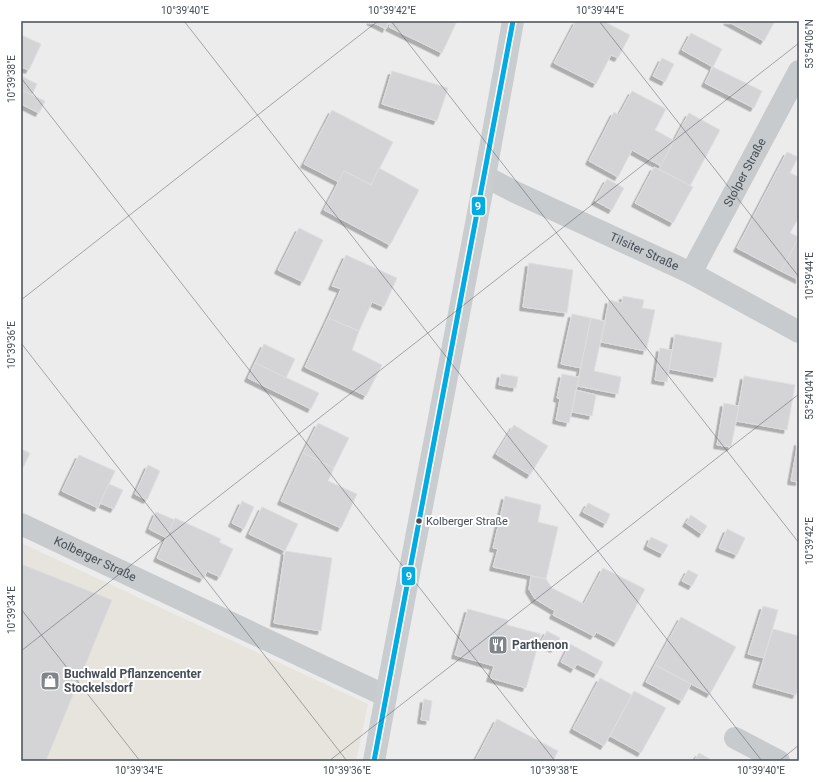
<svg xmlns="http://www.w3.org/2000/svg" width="820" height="782" font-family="Roboto,sans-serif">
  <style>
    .commercial { fill: #e6e4dc }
    .building { fill: #d4d4d7; stroke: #dededf; filter: url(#shadow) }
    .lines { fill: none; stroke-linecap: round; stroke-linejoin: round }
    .street { stroke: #c8cbcd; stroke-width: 22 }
    .secondary { stroke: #cacdcf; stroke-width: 22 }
    .bus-1-casing { stroke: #fff; stroke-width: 8 }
    .bus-1 { stroke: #03abe3; stroke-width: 5 }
    .ticks { fill: none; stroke: #454d57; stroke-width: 1; stroke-opacity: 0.45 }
    .bus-dot { fill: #454d57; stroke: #fff; stroke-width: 1.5 }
    .labels { text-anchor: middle; stroke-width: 4; stroke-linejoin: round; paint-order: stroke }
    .bus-label { font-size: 11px; fill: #454d57; stroke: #fff; text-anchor: start }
    .street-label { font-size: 12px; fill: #454d57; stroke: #fff }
    .poi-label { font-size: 12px; font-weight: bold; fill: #454d57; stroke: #fff; text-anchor: start }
    .line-badge { stroke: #fff; stroke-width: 1.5 }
    .badge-label { font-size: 11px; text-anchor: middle; font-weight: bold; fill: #fff }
    .neatline { fill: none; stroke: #454d57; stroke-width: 1.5 }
    .ticks-label { font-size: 10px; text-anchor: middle; fill: #454d57 }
  </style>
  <defs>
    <filter id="shadow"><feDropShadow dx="-3.5" dy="3.5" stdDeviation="0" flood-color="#0004"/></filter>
  </defs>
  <rect width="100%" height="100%" fill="#edecec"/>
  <path class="commercial" d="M 21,543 L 368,704 L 356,761 L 21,761 Z"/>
  <g class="building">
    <path d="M 370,21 L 389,21 L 386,29 Z"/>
    <path d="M 392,21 L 457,21 L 442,53 L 389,27 Z"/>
    <path d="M 576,21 L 603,21 L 630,35 L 618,58 L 611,55 L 596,84 L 554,63 Z"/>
    <path d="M 727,21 L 775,21 L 764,41 Z"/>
    <path d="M 691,33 L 722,49 L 713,67 L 682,50 Z"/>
    <path d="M 21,35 L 41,44 L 29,70 L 21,67 Z"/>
    <path d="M 662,58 L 674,64 L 665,82 L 653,76 Z"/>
    <path d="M 713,67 L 762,91 L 754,108 L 705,83 Z"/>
    <path d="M 392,71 L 448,88 L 437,121 L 382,104 Z"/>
    <path d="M 21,76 L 37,84 L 32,95 L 21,90 Z"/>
    <path d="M 21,90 L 45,101 L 39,113 L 21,104 Z"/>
    <path d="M 632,91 L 666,109 L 655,130 L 675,141 L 661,166 L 632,150 L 618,177 L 589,161 L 614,112 L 619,115 Z"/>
    <path d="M 332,110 L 393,142 L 371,185 L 344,171 L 339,182 L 304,164 Z"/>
    <path d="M 689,113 L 720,130 L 690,186 L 659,169 Z"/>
    <path d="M 787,152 L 798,157 L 790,173 L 799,177 L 799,217 L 790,233 L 799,237 L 781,271 L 737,248 Z"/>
    <path d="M 654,167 L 693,187 L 673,223 L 635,203 Z"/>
    <path d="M 379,168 L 419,190 L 390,245 L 324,210 L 344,171 L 371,185 Z"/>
    <path d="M 607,179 L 624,188 L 612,210 L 595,201 Z"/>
    <path d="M 299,228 L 323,240 L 303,282 L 278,270 Z"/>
    <path d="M 799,237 L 799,280 L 781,271 Z"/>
    <path d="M 346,255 L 397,278 L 384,307 L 372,302 L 359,331 L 328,318 L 341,289 L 332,286 Z"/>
    <path d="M 529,263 L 573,270 L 567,313 L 523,307 Z"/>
    <path d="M 623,296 L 644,300 L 642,308 L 655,310 L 646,351 L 601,342 L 609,300 L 622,303 Z"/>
    <path d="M 572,314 L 591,318 L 581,368 L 561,364 Z"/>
    <path d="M 328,318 L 359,331 L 352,350 L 382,365 L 366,396 L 305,367 Z"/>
    <path d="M 591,318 L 605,321 L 594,371 L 621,377 L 618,394 L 577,386 Z"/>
    <path d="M 675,334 L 722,343 L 716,378 L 669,369 Z"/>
    <path d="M 264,344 L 295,359 L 286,378 L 255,363 Z"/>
    <path d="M 660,348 L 672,350 L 667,382 L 655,380 Z"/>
    <path d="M 255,363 L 319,393 L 311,409 L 248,378 Z"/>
    <path d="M 501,374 L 518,377 L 516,388 L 499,385 Z"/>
    <path d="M 562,374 L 579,377 L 569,423 L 556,420 L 560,399 L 557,398 Z"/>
    <path d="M 744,376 L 795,385 L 787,430 L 736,421 Z"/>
    <path d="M 576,390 L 596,395 L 592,416 L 572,412 Z"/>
    <path d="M 724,403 L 739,406 L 731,447 L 717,445 Z"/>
    <path d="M 318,423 L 349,438 L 334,468 L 303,453 Z"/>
    <path d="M 514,425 L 548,446 L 530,475 L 496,454 Z"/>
    <path d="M 798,442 L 799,442 L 799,482 L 791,481 Z"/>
    <path d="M 21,449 L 30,453 L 21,472 Z"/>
    <path d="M 303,453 L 334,468 L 328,481 L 357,494 L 341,528 L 281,501 Z"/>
    <path d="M 79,455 L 115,471 L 98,508 L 62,491 Z"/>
    <path d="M 148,465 L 160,471 L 147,500 L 135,494 Z"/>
    <path d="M 109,484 L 123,490 L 114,509 L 100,503 Z"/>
    <path d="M 505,496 L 541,505 L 538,522 L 558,527 L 546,579 L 493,567 L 498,549 L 493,548 Z"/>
    <path d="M 242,501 L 254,507 L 244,529 L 232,523 Z"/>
    <path d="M 588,503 L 610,514 L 606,524 L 583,512 Z"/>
    <path d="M 262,507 L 298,524 L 285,551 L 249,534 Z"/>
    <path d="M 156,512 L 175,520 L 167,538 L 149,529 Z"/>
    <path d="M 691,515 L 707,526 L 702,534 L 686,523 Z"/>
    <path d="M 175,518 L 221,539 L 219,542 L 233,549 L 220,577 L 207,571 L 203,579 L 157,558 Z"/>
    <path d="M 727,529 L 745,538 L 737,555 L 719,548 Z"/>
    <path d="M 651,537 L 668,545 L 663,554 L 647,546 Z"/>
    <path d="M 285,551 L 332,558 L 321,631 L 274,623 Z"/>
    <path d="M 21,564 L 112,600 L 46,761 L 21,761 Z"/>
    <path d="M 603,568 L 645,589 L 617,643 L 596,632 L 594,636 L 553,615 L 555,611 L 535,599 L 529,589 L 531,576 L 546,579 L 552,588 L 584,604 Z"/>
    <path d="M 688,570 L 698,575 L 692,586 L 682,581 Z"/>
    <path d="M 763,606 L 778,610 L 764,658 L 748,654 Z"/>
    <path d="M 468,609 L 508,620 L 507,625 L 541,634 L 526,688 L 490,678 L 494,666 L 455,655 Z"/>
    <path d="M 681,617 L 736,647 L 710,694 L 655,665 Z"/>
    <path d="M 773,629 L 799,636 L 799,686 L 796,695 L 756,684 Z"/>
    <path d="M 547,631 L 560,638 L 554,649 L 541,642 Z"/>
    <path d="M 570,644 L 603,662 L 597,674 L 577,664 L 574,669 L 561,662 Z"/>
    <path d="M 655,665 L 691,684 L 682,701 L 646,682 Z"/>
    <path d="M 600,678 L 632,695 L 604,746 L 573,729 Z"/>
    <path d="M 634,691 L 666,708 L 641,753 L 610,736 Z"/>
    <path d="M 424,699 L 432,701 L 429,721 L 421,720 Z"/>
    <path d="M 497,719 L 558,751 L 553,761 L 475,761 Z"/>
    <path d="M 699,753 L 710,759 L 709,761 L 694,761 Z"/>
  </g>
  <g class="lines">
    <g class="street">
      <path id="s1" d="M 486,177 L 515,192 L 691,273 L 799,332"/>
      <path id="s2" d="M 691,273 L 799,71"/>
      <path id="s3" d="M 21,524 L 386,696"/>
      <path d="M 735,738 L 779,761"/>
    </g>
    <path class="secondary" d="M 374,761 C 419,514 470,268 513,21"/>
    <g class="bus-1-casing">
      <path id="bus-1" d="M 374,761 L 513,21"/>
    </g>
    <use href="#bus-1" class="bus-1"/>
  </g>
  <path class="ticks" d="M 184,21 L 762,761M 391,21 L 799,543M 599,21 L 799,277M 21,78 L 555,761M 21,300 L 378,21M 21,343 L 347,761M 21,609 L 140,761M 21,651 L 799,43M 329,761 L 799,394M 779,761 L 799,745"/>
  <defs>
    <g id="restaurant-square" transform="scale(1)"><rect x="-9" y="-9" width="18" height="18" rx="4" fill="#80858b" stroke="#fff"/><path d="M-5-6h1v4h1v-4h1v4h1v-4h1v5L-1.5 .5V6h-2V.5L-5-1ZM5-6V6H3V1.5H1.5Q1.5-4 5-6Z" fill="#fff"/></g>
    <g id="shop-square" transform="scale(1)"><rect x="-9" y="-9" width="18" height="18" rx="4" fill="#80858b" stroke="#fff"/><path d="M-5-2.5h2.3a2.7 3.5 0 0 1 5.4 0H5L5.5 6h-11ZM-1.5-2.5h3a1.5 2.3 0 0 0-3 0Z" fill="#fff"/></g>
  </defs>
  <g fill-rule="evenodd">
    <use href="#restaurant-square" x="498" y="645"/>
    <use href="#shop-square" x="50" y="681"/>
  </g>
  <circle class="bus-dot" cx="419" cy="521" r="3.5"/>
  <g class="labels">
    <g class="bus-label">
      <text x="426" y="525">Kolberger Straße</text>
    </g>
    <g class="street-label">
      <text dy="4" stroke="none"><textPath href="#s2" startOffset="114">Stolper Straße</textPath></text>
      <text dy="4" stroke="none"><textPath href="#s1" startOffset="175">Tilsiter Straße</textPath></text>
      <text dy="4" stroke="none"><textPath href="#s3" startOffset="82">Kolberger Straße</textPath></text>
    </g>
    <g class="poi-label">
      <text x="512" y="649">Parthenon</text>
      <text x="64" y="678">Buchwald Pflanzencenter<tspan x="64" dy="14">Stockelsdorf</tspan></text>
    </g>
  </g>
  <g class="line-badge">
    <rect x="471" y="196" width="15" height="20" rx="4" fill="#03abe3"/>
    <rect x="401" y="566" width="15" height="20" rx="4" fill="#03abe3"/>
  </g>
  <g class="badge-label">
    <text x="478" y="210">9</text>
    <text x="409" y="580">9</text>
  </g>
  <rect width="820" height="782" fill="none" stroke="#ffffff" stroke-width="44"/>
  <rect x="22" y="22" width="776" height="738" class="neatline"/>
  <g class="ticks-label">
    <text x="185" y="14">10°39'40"E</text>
    <text x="392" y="14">10°39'42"E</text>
    <text x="600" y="14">10°39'44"E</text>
    <text transform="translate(809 44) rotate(-90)" y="4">53°54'06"N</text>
    <text transform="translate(11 79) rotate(-90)" y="4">10°39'38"E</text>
    <text transform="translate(809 276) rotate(-90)" y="4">10°39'44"E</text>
    <text transform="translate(11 345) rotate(-90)" y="4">10°39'36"E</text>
    <text transform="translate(809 395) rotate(-90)" y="4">53°54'04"N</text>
    <text transform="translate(809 541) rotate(-90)" y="4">10°39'42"E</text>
    <text transform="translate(11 610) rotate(-90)" y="4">10°39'34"E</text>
    <text x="139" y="774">10°39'34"E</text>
    <text x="347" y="774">10°39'36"E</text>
    <text x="554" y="774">10°39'38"E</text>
    <text x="761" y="774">10°39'40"E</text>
  </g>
</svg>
